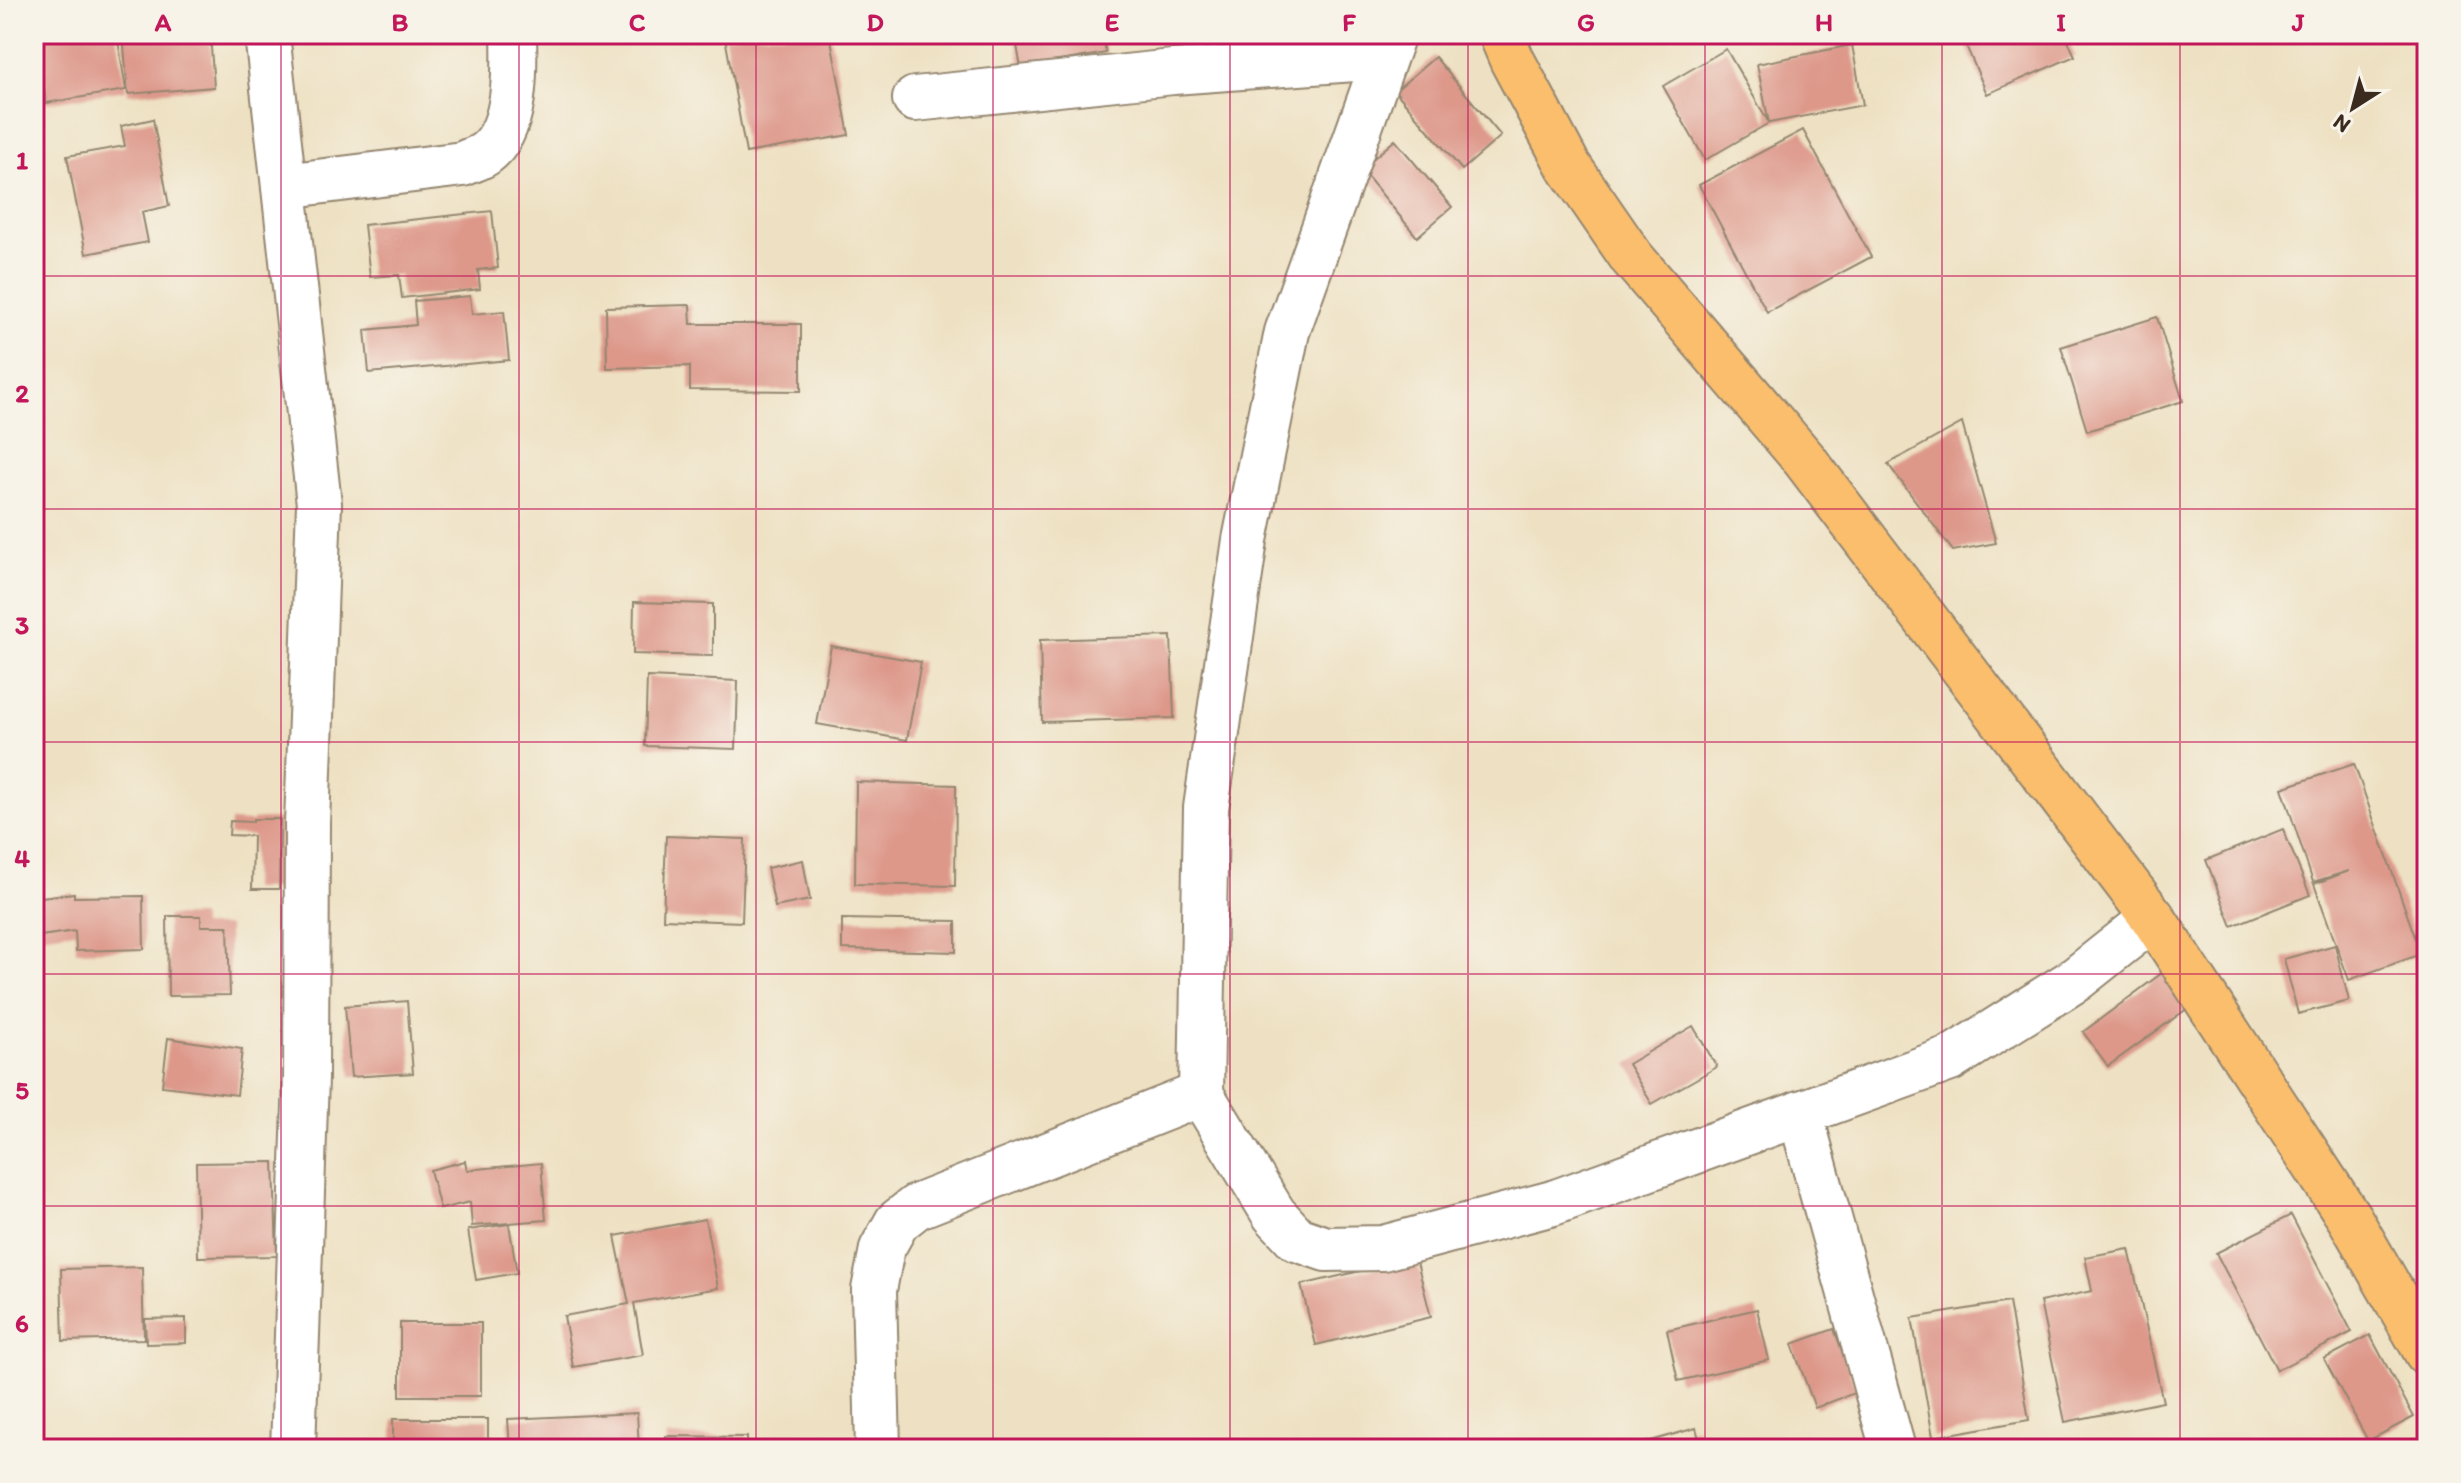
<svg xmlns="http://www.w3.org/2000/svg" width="2461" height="1483" font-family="Itim,sans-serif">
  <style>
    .building { fill: #dd988a }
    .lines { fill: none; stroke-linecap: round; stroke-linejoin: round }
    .minor-casing { stroke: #948670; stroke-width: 48 }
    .major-casing { stroke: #948670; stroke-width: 48 }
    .minor { stroke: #fff; stroke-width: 44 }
    .major { stroke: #fabe6d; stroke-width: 44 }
    .grid { fill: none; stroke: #c2185b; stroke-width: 2; stroke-opacity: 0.55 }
    .neatline { fill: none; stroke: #c2185b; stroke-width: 3 }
    .grid-label { font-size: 26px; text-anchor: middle; font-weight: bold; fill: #c2185b }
  </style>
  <rect width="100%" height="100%" fill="#f7f3e8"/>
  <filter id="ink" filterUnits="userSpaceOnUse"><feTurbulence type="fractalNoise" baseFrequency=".0125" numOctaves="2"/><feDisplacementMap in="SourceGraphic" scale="16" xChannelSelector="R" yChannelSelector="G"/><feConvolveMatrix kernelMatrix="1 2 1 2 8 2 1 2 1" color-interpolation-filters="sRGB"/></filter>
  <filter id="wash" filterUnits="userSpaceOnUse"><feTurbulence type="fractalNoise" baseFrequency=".006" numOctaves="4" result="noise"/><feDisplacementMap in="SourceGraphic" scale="32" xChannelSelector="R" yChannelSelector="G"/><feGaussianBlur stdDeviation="1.8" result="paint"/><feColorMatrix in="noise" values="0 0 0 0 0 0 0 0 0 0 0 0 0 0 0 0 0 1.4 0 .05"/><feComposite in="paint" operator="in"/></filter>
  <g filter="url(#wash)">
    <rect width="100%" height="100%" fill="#eee1c3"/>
    <g id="blocks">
      <g class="building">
        <path d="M 35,34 L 117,34 L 126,90 L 46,103 Z"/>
        <path d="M 123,34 L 210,34 L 214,87 L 128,94 Z"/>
        <path d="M 742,34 L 830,34 L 849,135 L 746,153 L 725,37 Z"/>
        <path d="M 1015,34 L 1102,34 L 1106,53 L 1021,68 Z"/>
        <path d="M 1961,34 L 2065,34 L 2075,56 L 1987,94 Z"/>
        <path d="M 1852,45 L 1863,105 L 1769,123 L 1757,64 Z"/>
        <path d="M 1726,49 L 1769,123 L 1705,160 L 1663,86 Z"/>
        <path d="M 1435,57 L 1501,136 L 1462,170 L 1395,91 Z"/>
        <path d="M 153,119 L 169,206 L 142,212 L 148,242 L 86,254 L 67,156 L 125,146 L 121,126 Z"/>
        <path d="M 1803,130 L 1871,257 L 1767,312 L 1699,185 Z"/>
        <path d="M 1395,140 L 1452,207 L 1417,237 L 1361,169 Z"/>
        <path d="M 492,211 L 498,268 L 478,270 L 480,289 L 402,298 L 399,275 L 370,277 L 364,225 Z"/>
        <path d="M 470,296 L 472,314 L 504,311 L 509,360 L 369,373 L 365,330 L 416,325 L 414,301 Z"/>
        <path d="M 690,305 L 691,324 L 801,324 L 801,391 L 690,390 L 690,366 L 607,368 L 606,307 Z"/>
        <path d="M 2157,317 L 2183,401 L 2087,431 L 2061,347 Z"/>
        <path d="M 1962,423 L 1996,543 L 1953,551 L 1888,464 Z"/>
        <path d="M 634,602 L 713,604 L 713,656 L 633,654 Z"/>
        <path d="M 1171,636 L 1174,718 L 1042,722 L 1040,640 Z"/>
        <path d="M 831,646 L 921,662 L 907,740 L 817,724 Z"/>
        <path d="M 647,677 L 738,681 L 736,749 L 645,746 Z"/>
        <path d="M 2354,764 L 2421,954 L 2349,980 L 2314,884 L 2349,871 L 2313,882 L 2282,788 Z"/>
        <path d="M 856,782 L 956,785 L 955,886 L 855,884 Z"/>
        <path d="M 253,819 L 280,819 L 279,889 L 252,889 L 253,836 L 229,835 L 230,821 L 253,822 Z"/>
        <path d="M 2283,829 L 2310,895 L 2232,926 L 2206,860 Z"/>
        <path d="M 666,836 L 745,839 L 742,922 L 663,919 Z"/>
        <path d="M 803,860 L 810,900 L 775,907 L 767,868 Z"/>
        <path d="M 74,893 L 74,897 L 143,896 L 144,949 L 76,951 L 75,931 L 34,937 L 34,898 Z"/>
        <path d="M 167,916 L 201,916 L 201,926 L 228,926 L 230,995 L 168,996 Z"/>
        <path d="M 842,919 L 956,921 L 956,952 L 842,949 Z"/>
        <path d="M 2335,945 L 2349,1001 L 2298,1014 L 2284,959 Z"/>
        <path d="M 2162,973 L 2188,1008 L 2108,1066 L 2083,1032 Z"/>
        <path d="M 407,1001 L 413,1073 L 351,1077 L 345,1006 Z"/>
        <path d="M 1693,1026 L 1717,1067 L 1652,1104 L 1628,1064 Z"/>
        <path d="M 168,1038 L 242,1049 L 237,1095 L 162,1086 Z"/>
        <path d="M 465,1161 L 467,1170 L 541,1163 L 546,1220 L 472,1226 L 470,1202 L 440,1209 L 430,1170 Z"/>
        <path d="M 274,1162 L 277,1256 L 198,1257 L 196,1163 Z"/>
        <path d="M 2291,1215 L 2352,1332 L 2277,1370 L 2216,1253 Z"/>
        <path d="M 705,1219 L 718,1288 L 634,1303 L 643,1355 L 573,1367 L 564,1316 L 629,1304 L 615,1236 Z"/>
        <path d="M 509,1224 L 517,1273 L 476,1280 L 468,1230 Z"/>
        <path d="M 2129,1249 L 2163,1402 L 2065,1422 L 2040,1302 L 2092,1291 L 2085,1257 Z"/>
        <path d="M 1416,1258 L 1431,1317 L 1316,1345 L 1301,1285 Z"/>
        <path d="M 142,1267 L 144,1339 L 63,1341 L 61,1269 Z"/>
        <path d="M 2009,1302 L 2029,1420 L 1933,1437 L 1912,1318 Z"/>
        <path d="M 1757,1309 L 1769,1360 L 1678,1381 L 1667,1330 Z"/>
        <path d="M 186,1318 L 186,1343 L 146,1344 L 145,1319 Z"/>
        <rect x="400" y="1323" width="81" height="73"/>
        <path d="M 1834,1329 L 1857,1392 L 1815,1408 L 1792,1344 Z"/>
        <path d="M 2370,1335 L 2414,1417 L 2368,1441 L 2324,1359 Z"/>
        <path d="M 637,1413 L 639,1449 L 510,1449 L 508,1419 Z"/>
        <rect x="393" y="1419" width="95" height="30"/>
        <path d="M 1696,1428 L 1702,1449 L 1626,1449 L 1626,1448 Z"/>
        <path d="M 666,1436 L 747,1437 L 747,1449 L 666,1449 Z"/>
      </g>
    </g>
  </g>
  <g filter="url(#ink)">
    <use href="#blocks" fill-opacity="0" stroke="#948670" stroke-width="2"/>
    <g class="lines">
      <g class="minor-casing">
        <g id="minor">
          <path d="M 267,34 L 319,504 L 307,824 L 306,1078 L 293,1449"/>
          <path d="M 915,99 L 1173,72 L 1383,57"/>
          <path d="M 284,186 L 463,164 C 470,160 480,158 486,153 C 517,130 515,68 514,34"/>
          <path d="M 1201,1094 L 1206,808 L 1245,540 L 1287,332 L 1393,34"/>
          <path d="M 1800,1113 L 1893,1449"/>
          <path d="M 878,1449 L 874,1290 L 882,1249 L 897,1222 L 916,1207 L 1201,1094 L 1274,1214 L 1297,1239 L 1326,1249 L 1383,1248 L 1553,1203 L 1950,1059 L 2075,980 L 2153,918"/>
        </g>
      </g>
      <g class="major-casing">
        <path id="major" d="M 1501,34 L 1512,60 L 1568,165 L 1632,258 L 1804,459 L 2153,918 L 2350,1219 L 2427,1353"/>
      </g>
      <use href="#minor" class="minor"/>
      <use href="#major" class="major"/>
    </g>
  </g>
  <path class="grid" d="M 281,34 L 281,1449M 519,34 L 519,1449M 756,34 L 756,1449M 993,34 L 993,1449M 1230,34 L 1230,1449M 1468,34 L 1468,1449M 1705,34 L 1705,1449M 1942,34 L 1942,1449M 2180,34 L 2180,1449M 34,276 L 2427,276M 34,509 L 2427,509M 34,742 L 2427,742M 34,974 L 2427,974M 34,1206 L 2427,1206"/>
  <rect width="2461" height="1483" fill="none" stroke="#f7f3e8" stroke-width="88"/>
  <g transform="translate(2353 108) rotate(216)" stroke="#f7f3e8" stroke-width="6" paint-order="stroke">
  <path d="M0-6L14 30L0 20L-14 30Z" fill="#3b2a1e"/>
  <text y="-12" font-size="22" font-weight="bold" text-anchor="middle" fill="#3b2a1e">N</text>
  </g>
  <rect x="44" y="44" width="2373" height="1395" class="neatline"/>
  <g class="grid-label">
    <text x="163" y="31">A</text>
    <text x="400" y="31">B</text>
    <text x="637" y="31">C</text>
    <text x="875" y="31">D</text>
    <text x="1112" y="31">E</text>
    <text x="1349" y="31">F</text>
    <text x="1586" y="31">G</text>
    <text x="1824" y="31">H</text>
    <text x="2061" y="31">I</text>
    <text x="2298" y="31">J</text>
    <text x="22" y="169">1</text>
    <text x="22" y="402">2</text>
    <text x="22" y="634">3</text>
    <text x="22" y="867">4</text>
    <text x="22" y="1099">5</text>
    <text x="22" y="1332">6</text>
  </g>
</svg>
